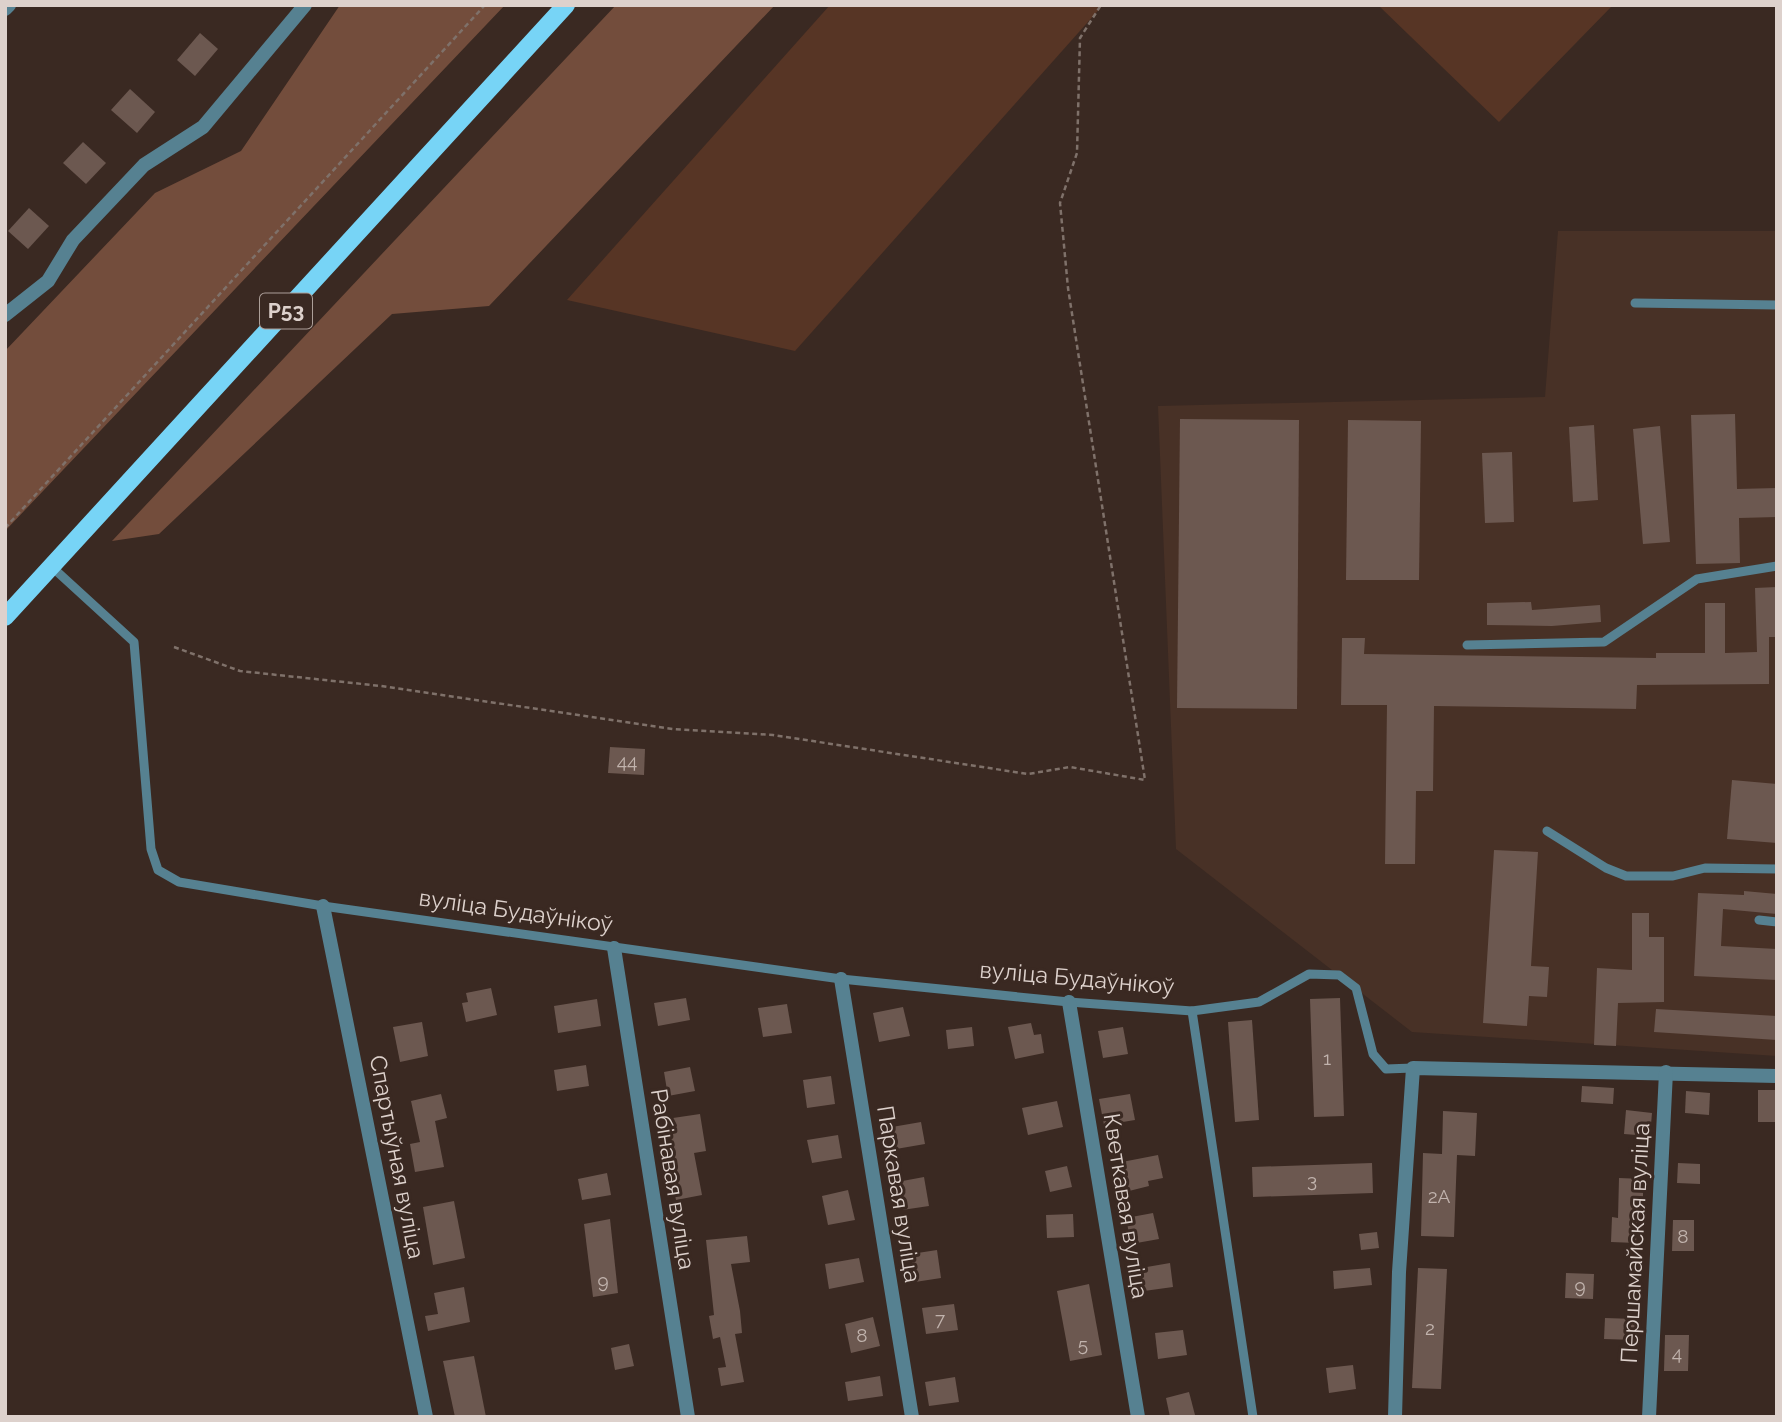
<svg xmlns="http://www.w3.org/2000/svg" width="1782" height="1422" font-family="Raleway,sans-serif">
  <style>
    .built { fill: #483126 }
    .green { fill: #573525 }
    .forest { fill: #734d3c }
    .building { fill: #6c5850 }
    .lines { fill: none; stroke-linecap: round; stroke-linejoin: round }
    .path { stroke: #7f716a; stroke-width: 2.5; stroke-dasharray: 5 3.5; stroke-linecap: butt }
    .lane { stroke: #568191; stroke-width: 9 }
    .street { stroke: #568191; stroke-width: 14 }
    .primary { stroke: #77d4f6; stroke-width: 18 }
    .labels { text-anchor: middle; stroke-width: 6; stroke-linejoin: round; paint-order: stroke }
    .number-label { font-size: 19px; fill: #c1b3ad }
    .shield { fill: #3a2922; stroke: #ac9f99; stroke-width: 2 }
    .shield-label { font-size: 21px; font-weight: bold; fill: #ddd1cc }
    .street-label { font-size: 23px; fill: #ddd1cc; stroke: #3a2922 }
  </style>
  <rect width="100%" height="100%" fill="#3a2922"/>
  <path class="built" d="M 1558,231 L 1777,231 L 1777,1056 L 1412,1032 L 1176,849 L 1158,406 L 1545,397 Z"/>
  <g class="green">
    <path d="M 830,5 L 1103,5 L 795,351 L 567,300 Z"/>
    <path d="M 1378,5 L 1613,5 L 1499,122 Z"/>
  </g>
  <g class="forest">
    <path d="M 340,5 L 505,5 L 5,531 L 5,351 L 155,193 L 241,151 Z"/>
    <path d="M 616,5 L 775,5 L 489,306 L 392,314 L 159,534 L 112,541 Z"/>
  </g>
  <g class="building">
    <path d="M 200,33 L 218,49 L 195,76 L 177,60 Z"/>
    <path d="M 130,89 L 155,112 L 137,133 L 111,110 Z"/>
    <path d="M 83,142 L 106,163 L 86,184 L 63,163 Z"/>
    <path d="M 29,208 L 49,226 L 28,249 L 8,231 Z"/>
    <path d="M 1735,414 L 1737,489 L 1777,488 L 1777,517 L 1739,518 L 1740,563 L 1696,564 L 1691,415 Z"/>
    <path d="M 1180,419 L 1299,420 L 1297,709 L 1177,708 Z"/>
    <path d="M 1348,420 L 1421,421 L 1419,580 L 1346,580 Z"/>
    <path d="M 1594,425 L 1598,500 L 1573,502 L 1569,427 Z"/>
    <path d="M 1660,426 L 1670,542 L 1643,544 L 1633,429 Z"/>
    <path d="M 1512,452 L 1514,522 L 1485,523 L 1482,453 Z"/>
    <path d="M 1777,587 L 1777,637 L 1769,637 L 1769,684 L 1637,685 L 1636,709 L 1434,706 L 1433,791 L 1416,791 L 1415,864 L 1385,864 L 1387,705 L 1341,705 L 1342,638 L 1365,638 L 1364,654 L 1656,658 L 1656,653 L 1705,653 L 1705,603 L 1725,603 L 1725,653 L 1757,652 L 1755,588 Z"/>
    <path d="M 1531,602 L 1532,610 L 1600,605 L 1601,622 L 1552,626 L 1487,625 L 1487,603 Z"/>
    <path d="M 610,747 L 645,749 L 644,775 L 608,773 Z"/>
    <path d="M 1732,780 L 1777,784 L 1777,843 L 1727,839 Z"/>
    <path d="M 1494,850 L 1538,852 L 1531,966 L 1549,967 L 1547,997 L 1529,996 L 1527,1026 L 1483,1023 Z"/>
    <path d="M 1744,891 L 1777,894 L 1777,914 L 1723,909 L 1721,946 L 1777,949 L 1777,980 L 1694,976 L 1698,893 L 1744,895 Z"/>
    <path d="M 1632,913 L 1649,913 L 1649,937 L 1664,937 L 1664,1002 L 1618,1003 L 1616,1046 L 1594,1045 L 1597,968 L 1632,970 Z"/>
    <path d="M 491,988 L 497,1015 L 466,1022 L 462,1003 L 468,1002 L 466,993 Z"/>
    <path d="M 686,998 L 690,1020 L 658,1026 L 654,1003 Z"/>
    <path d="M 1340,998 L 1344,1116 L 1314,1117 L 1310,999 Z"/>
    <path d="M 597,999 L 601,1026 L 558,1033 L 554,1006 Z"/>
    <path d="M 787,1004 L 792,1033 L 763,1037 L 758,1008 Z"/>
    <path d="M 903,1007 L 910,1036 L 879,1042 L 873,1013 Z"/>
    <path d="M 1656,1009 L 1777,1016 L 1777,1040 L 1654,1032 Z"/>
    <path d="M 1252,1020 L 1259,1120 L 1235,1122 L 1228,1022 Z"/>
    <path d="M 422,1022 L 428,1056 L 400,1062 L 393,1027 Z"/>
    <path d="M 1031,1023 L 1034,1035 L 1041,1034 L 1044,1053 L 1015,1059 L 1008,1027 Z"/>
    <path d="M 972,1027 L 974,1046 L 948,1049 L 946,1030 Z"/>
    <path d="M 1123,1027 L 1128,1054 L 1103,1058 L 1098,1031 Z"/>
    <path d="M 586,1065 L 589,1086 L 557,1091 L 554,1070 Z"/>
    <path d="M 690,1067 L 695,1091 L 668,1096 L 664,1072 Z"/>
    <path d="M 831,1076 L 835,1104 L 807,1108 L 803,1080 Z"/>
    <path d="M 1582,1086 L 1614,1088 L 1613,1104 L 1581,1102 Z"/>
    <path d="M 1758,1090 L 1776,1090 L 1777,1122 L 1758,1122 Z"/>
    <path d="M 1686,1091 L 1710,1093 L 1709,1115 L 1685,1113 Z"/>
    <path d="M 441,1094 L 447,1118 L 435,1121 L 444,1167 L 415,1172 L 410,1144 L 420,1142 L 411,1101 Z"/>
    <path d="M 1130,1094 L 1135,1120 L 1104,1125 L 1099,1099 Z"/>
    <path d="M 1057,1101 L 1063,1127 L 1028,1135 L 1022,1108 Z"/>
    <path d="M 1626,1110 L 1652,1113 L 1650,1136 L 1624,1134 Z"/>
    <path d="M 1443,1111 L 1477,1113 L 1475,1156 L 1457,1155 L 1454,1237 L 1421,1236 L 1423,1153 L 1442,1154 Z"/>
    <path d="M 700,1114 L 706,1151 L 694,1153 L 702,1195 L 676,1200 L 671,1176 L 676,1175 L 671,1134 L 675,1133 L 673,1118 Z"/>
    <path d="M 921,1122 L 925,1144 L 896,1149 L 892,1127 Z"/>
    <path d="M 838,1135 L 842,1158 L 812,1163 L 807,1140 Z"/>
    <path d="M 1158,1155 L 1163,1178 L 1148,1181 L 1149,1186 L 1129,1191 L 1122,1162 Z"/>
    <path d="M 1372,1163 L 1373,1193 L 1253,1197 L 1252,1167 Z"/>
    <path d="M 1678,1163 L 1700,1164 L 1700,1184 L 1677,1183 Z"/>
    <path d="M 1067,1166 L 1072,1187 L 1050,1192 L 1045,1171 Z"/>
    <path d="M 607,1173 L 611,1195 L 582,1200 L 578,1179 Z"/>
    <path d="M 924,1177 L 929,1206 L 902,1210 L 897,1182 Z"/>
    <path d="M 1619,1178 L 1643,1179 L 1643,1200 L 1638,1200 L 1636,1243 L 1611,1242 L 1612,1217 L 1618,1218 Z"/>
    <path d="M 848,1190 L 855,1220 L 828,1225 L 822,1196 Z"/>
    <path d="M 454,1201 L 465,1258 L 433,1265 L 423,1207 Z"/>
    <path d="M 1153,1213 L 1159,1239 L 1131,1244 L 1126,1218 Z"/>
    <path d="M 1073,1214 L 1074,1237 L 1047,1238 L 1046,1215 Z"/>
    <path d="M 610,1219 L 618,1293 L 593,1297 L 584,1224 Z"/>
    <path d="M 1673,1220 L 1694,1220 L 1694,1251 L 1672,1251 Z"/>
    <path d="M 1377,1232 L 1379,1248 L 1361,1250 L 1359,1234 Z"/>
    <path d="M 747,1236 L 750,1262 L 731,1264 L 740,1311 L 742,1333 L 735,1334 L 744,1382 L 721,1386 L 718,1368 L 726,1367 L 720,1337 L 713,1339 L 709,1316 L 714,1315 L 706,1240 Z"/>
    <path d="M 937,1250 L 941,1278 L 915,1282 L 911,1254 Z"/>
    <path d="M 859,1258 L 864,1282 L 829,1289 L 825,1264 Z"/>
    <path d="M 1170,1263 L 1173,1287 L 1144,1291 L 1141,1268 Z"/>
    <path d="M 1370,1268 L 1372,1285 L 1334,1289 L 1333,1271 Z"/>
    <path d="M 1418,1268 L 1447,1269 L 1441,1389 L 1412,1388 Z"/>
    <path d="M 1566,1273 L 1594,1274 L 1593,1299 L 1565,1298 Z"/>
    <path d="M 1089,1284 L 1102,1355 L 1070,1361 L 1057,1291 Z"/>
    <path d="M 464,1287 L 470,1322 L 428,1331 L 425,1316 L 438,1314 L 434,1293 Z"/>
    <path d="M 954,1304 L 958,1330 L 926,1334 L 922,1308 Z"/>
    <path d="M 873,1317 L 880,1346 L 851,1353 L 845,1324 Z"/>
    <path d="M 1605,1318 L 1635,1319 L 1635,1340 L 1604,1339 Z"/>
    <path d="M 1183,1330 L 1187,1355 L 1158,1359 L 1155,1333 Z"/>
    <path d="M 1665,1335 L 1689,1335 L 1688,1371 L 1664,1371 Z"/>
    <path d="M 629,1344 L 634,1366 L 615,1370 L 611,1348 Z"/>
    <path d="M 474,1356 L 486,1417 L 455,1417 L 443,1361 Z"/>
    <path d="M 1353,1365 L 1356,1389 L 1329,1393 L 1326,1368 Z"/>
    <path d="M 880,1376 L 883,1396 L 848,1401 L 845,1382 Z"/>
    <path d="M 955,1377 L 959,1402 L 929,1406 L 925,1382 Z"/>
    <path d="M 1189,1392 L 1195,1415 L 1170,1417 L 1166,1398 Z"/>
  </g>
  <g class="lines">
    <g class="path">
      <path d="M 5,528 L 485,5"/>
      <path d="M 174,647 L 240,671 L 381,686 L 673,729 L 773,735 L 1028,774 L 1070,767 L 1145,780 L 1068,288 L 1060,203 L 1077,153 L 1080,38 L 1101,5"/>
    </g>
    <g class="lane">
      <path d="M 1635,303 L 1777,305"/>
      <path d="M 52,567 L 134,642 L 151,849 L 158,870 L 179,882 L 323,906 L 841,979 L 1069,1002 L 1192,1011 L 1259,1002 L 1309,974 L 1339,975 L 1356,988 L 1373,1054 L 1386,1069 L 1413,1068"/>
      <path d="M 1467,645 L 1604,642 L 1697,579 L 1777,566"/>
      <path d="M 1547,831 L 1606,868 L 1626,876 L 1673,876 L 1705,868 L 1777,869"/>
      <path d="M 1759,920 L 1777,922"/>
      <path d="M 1192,1011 L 1253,1417"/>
    </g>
    <g class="street">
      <path d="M 5,9 L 9,5"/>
      <path d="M 5,315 L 48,281 L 73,240 L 144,165 L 203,127 L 305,5"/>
      <path d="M 323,906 L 426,1417"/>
      <path d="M 614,948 L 688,1417"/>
      <path d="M 841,979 L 912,1417"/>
      <path d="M 1069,1002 L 1138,1417"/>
      <path d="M 1395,1417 L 1399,1272 L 1413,1068 L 1777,1076"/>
      <path d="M 1649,1417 L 1666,1072"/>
    </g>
    <path class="primary" d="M 5,617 L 566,5"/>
  </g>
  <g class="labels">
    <g class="number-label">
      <text x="627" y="768">44</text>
      <text x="1327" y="1065">1</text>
      <text x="1312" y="1187">3</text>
      <text x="1439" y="1203">2А</text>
      <text x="1683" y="1243">8</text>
      <text x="603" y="1288">9</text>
      <text x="1580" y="1293">9</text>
      <text x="940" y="1326">7</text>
      <text x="1430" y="1335">2</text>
      <text x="862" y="1342">8</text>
      <text x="1083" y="1351">5</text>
      <text x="1677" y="1360">4</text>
    </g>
    <rect class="shield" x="260" y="293.5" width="52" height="35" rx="5"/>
    <g class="shield-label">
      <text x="286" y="318">Р53</text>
    </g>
    <g class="street-label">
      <text transform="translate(516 911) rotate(8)" y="8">вуліца Будаўнікоў</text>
      <text transform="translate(1077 978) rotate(5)" y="8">вуліца Будаўнікоў</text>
      <text transform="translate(397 1157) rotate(79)" y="8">Спартыўная вуліца</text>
      <text transform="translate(673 1179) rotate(81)" y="8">Рабінавая вуліца</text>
      <text transform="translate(899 1194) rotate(81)" y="8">Паркавая вуліца</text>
      <text transform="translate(1126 1206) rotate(81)" y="8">Кветкавая вуліца</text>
      <text transform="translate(1635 1243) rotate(-87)" y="8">Першамайская вуліца</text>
    </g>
  </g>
  <rect width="1782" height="1422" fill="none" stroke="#ddd1cc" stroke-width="14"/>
</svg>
